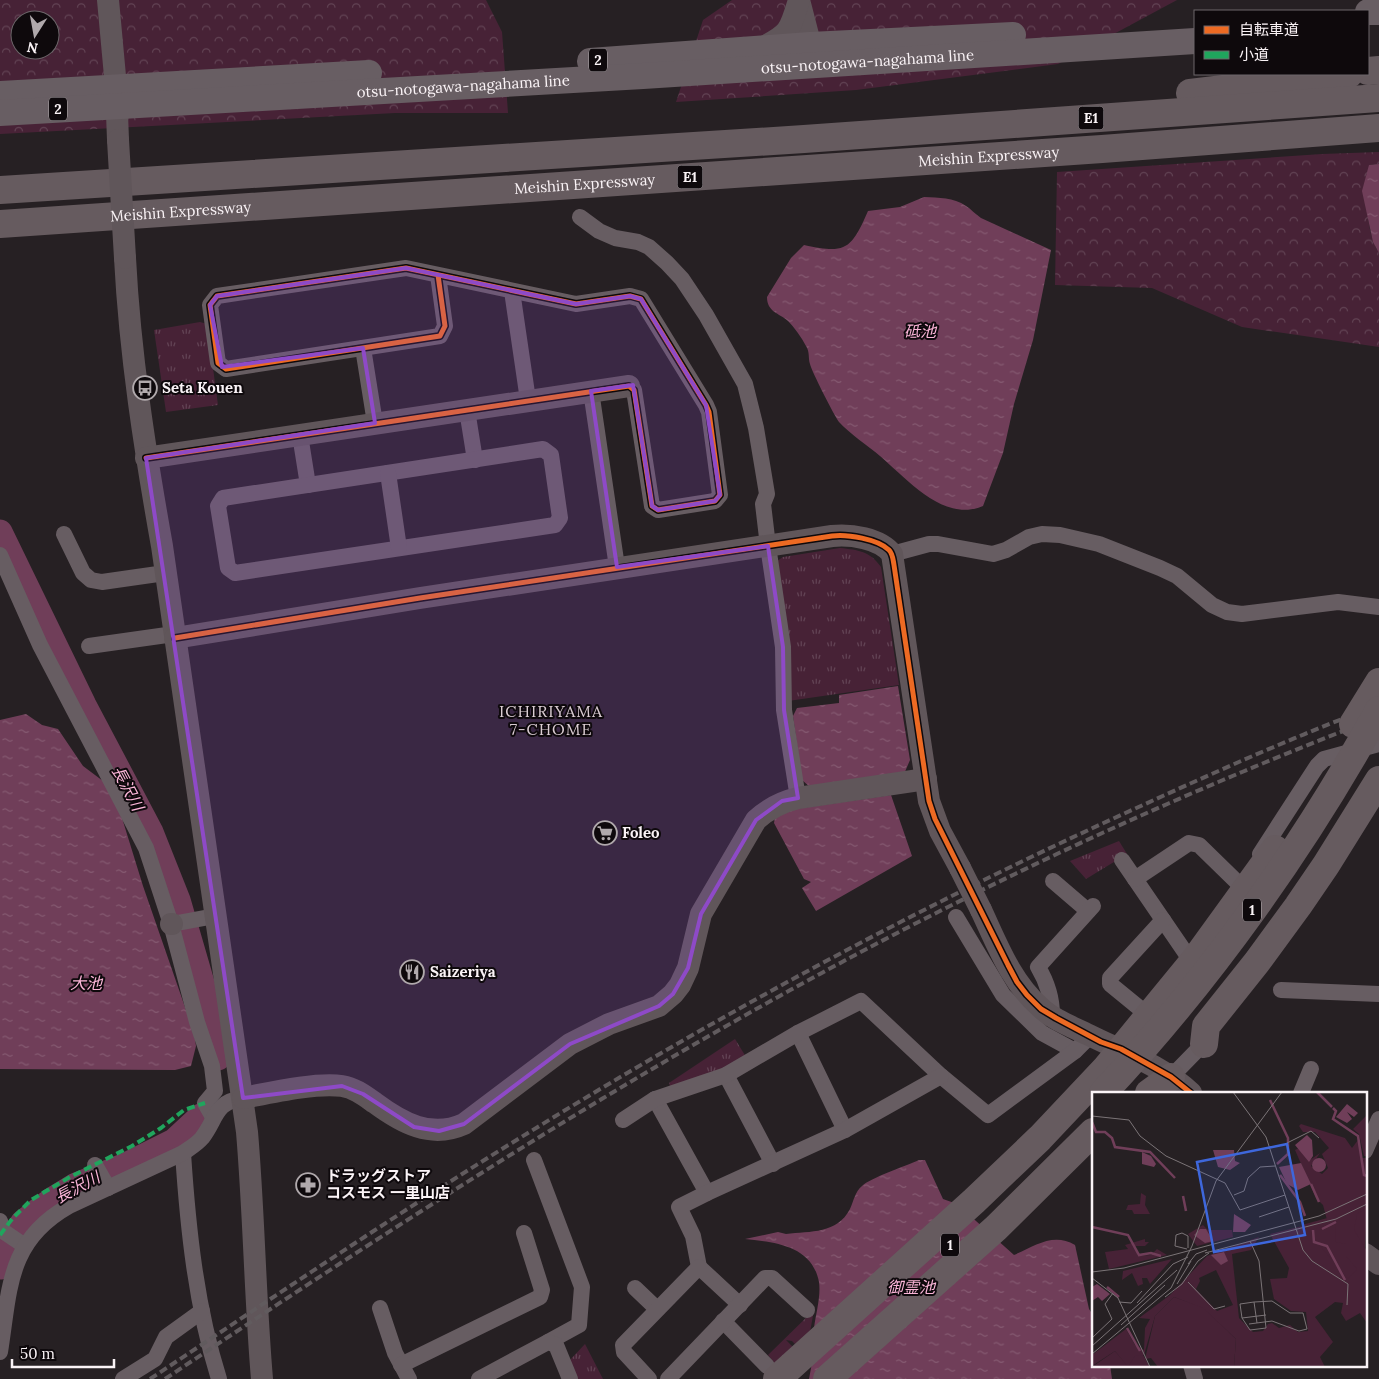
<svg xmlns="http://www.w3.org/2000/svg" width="1379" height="1379" font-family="Lora,'Noto Sans JP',serif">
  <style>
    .grass { fill: url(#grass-tufts) }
    .forest { fill: url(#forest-crowns); fill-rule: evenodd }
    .water { fill: url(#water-ripples) }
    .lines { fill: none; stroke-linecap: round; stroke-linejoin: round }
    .river { stroke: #703e59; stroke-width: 25 }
    .street { stroke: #675d62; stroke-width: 16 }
    .secondary { stroke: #60565a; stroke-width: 22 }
    .primary { stroke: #685e63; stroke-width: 26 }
    .highway { stroke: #665b5f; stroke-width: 28 }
    .rail { stroke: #615b5e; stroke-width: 4; stroke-dasharray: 8 4; stroke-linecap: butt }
    .secondary-bridge { stroke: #60565a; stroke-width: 22 }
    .highway-bridge { stroke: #665b5f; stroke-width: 28 }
    .quiet { stroke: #20a55d; stroke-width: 4; stroke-dasharray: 8 4; stroke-linecap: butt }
    .cycleway-casing { stroke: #0e090c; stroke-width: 8 }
    .cycleway { stroke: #ed6a23; stroke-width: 5 }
    .marked { fill: #8e4ac7; fill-opacity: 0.2; stroke: #8e4ac7; stroke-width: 4; stroke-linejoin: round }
    .labels { text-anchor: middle; stroke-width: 4; stroke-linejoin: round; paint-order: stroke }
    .shield { fill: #0e090c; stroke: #b3adb0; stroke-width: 1 }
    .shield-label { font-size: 14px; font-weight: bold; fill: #faf3f6 }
    .street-label { font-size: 15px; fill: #faf3f6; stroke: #0e090c }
    .poi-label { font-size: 15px; font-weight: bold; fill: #faf3f6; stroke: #0e090c; text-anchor: start }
    .water-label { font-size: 16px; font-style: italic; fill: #fbb5d8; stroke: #0e090c }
    .neighbourhood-label { font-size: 16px; letter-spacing: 1px; fill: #dbcdd3; stroke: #0e090c }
    .inset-river { fill: none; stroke: #703e59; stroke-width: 2.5 }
    .inset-road { fill: none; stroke: #7b7477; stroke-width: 1 }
    .view { fill: #3e67dc; fill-opacity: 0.15; stroke: #3e67dc; stroke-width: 2.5 }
    .inset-edge { fill: none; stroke: #faf3f6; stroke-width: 2.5 }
  </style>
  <defs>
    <pattern id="grass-tufts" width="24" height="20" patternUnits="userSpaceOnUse" patternTransform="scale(1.25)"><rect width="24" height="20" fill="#472236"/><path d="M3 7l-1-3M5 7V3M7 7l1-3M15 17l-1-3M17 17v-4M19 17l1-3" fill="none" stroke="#624354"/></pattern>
    <pattern id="forest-crowns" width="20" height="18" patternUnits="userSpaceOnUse" patternTransform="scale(1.25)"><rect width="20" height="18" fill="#472236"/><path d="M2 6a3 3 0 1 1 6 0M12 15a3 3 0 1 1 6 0" fill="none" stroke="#624354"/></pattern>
    <pattern id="water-ripples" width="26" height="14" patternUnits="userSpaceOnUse" patternTransform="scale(1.25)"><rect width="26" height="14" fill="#703e59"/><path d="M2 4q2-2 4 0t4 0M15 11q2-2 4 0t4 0" fill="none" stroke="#855a71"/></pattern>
  </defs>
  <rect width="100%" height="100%" fill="#262023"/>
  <g class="grass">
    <path d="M 200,322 L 207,324 L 218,405 L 166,412 L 154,330 Z"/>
    <path d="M 840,548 C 858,550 870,551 881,567 L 899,685 L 788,701 L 777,561 L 783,557 Z"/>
    <path d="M 1119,841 L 1127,854 L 1086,879 L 1070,861 Z"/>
    <path d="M 735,1039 L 746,1057 L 724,1071 L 671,1090 L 669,1083 Z"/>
    <path d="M 814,1310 L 810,1332 L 795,1344 L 792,1341 L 786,1340 L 793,1347 L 776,1365 L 768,1355 Z"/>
    <path d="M 585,1344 L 603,1379 L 577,1379 L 569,1361 Z"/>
  </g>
  <g class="forest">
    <path d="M 0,0 L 486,0 L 502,32 L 508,113 L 395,113 L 0,134 ZM 20,20 L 50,20 L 50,50 L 20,50 Z"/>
    <path d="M 732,0 L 1177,0 L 1058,64 L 856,90 L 676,102 L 703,20 Z"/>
    <path d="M 1379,152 L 1379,164 L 1369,165 C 1368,195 1363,226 1379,253 L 1379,347 L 1242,327 L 1152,288 L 1055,285 L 1057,172 L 1322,154 Z"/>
  </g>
  <g class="water">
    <path d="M 1379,164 L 1379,253 L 1373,242 L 1362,191 L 1369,165 Z"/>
    <path d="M 924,197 C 939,198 953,197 966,206 C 971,209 975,214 981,218 L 1051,250 L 1033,340 L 1014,404 L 1003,453 L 983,506 C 944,523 907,479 880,456 C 868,446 849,433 839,422 C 835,417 811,370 810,364 C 808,358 810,352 806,346 C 802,338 794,327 788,321 C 779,313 767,312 767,297 L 791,258 L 804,245 C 846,254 851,250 868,211 L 900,207 Z"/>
    <path d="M 898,686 L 910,760 L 904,774 L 810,787 L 802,780 L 793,716 L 797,708 L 839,703 L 839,695 Z"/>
    <path d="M 26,714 L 42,725 L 58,729 L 83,766 L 103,781 L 122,818 L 143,886 L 194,1033 L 196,1046 L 191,1066 L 175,1070 L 0,1069 L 0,720 Z"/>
    <path d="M 891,795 L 912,856 L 816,911 L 802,888 L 811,882 L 804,879 L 774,823 L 775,817 L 788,810 Z"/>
    <path d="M 919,1160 L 925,1160 L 943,1199 L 957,1204 L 1014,1255 C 1035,1246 1053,1232 1075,1245 L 1089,1309 L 1093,1315 L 1093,1365 L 1110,1365 L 1112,1379 L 809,1379 L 818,1331 L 814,1328 C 816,1313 821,1296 819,1282 C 812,1245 774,1242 745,1239 L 778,1232 L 786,1234 C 811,1231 837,1234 850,1209 C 854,1200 855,1192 862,1186 C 870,1178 906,1166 919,1160 Z"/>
  </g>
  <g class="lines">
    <g class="river">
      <path d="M 0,532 L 84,705 L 151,832 L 178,900 L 205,993 L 218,1058"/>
      <path d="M 0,1267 L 14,1236 L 23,1222 L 50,1201 L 76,1185 L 128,1164 L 174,1141 L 201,1116"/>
    </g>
    <g class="street">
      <path d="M 580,217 L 599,231 L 615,238 L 638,242 L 649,247 L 667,263 L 682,279 L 706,315 L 745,384 L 756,428 L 767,494 L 763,504 L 768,546 L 783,647 L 784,710 L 798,798"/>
      <path d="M 438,275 L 445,326 L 440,336 L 226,369 L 218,363 L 210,305 L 217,296 L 406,268 L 576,304 L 630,296 L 641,299 L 706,405 L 709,412 L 720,495 L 715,501 L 658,510 L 652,506 L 634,390 L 629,386"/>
      <path d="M 512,291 L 528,400"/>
      <path d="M 363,348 L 375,423"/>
      <path d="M 591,391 L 617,567"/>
      <path d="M 467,410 L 475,460"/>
      <path d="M 300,435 L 308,485"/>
      <path d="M 543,449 L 551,455 L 560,518 L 555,525 L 235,573 L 228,568 L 218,506 L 223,498 Z"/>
      <path d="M 388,473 L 399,548"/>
      <path d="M 64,534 L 83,573 L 91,580 L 102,582 L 165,573"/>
      <path d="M 892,554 L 929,544 L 938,544 L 993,554 L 1006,550 L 1029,537 L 1042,534 L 1060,535 L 1099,544 L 1160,568 L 1177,576 L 1212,605 L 1227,612 L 1242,614 L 1338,602 L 1379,607"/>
      <path d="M 0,555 L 40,645 L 146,848 L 171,924 L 197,1022 L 212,1066 L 215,1091 L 205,1103 L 213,1117"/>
      <path d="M 89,646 L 174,634"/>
      <path d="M 1260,854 L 1317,766 L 1324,759 L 1379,744"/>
      <path d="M 1122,860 L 1187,955"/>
      <path d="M 1135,879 L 1189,843 L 1199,845 L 1240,885"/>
      <path d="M 1053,881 L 1088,911"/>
      <path d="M 956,917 L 1003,995 L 1042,1033 L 1075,1051"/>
      <path d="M 172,924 L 215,916"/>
      <path d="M 1281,990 L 1379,994"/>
      <path d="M 1143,1011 L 1110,984 L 1110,978 L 1163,920"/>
      <path d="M 1052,1015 C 1052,998 1047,982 1038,967 L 1093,906"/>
      <path d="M 798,1033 L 845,1130"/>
      <path d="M 726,1075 L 773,1164"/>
      <path d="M 1171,1077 L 1210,1037"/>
      <path d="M 1301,1093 L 1311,1069"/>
      <path d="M 655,1099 L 707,1193"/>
      <path d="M 623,1120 L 655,1099 L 726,1075 L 798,1033 L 861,1001 L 941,1076 L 988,1115 L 1075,1051 L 1090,1036"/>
      <path d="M 1365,1151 L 1379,1119"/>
      <path d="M 183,1153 C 188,1229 196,1306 219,1379"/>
      <path d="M 534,1160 L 582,1287 L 579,1325 L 548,1342"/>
      <path d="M 95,1165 L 108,1188"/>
      <path d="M 0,1221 L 3,1231 L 25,1246"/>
      <path d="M 699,1267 L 693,1236 L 679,1207 L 707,1193 L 845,1130 L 941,1076"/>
      <path d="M 635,1288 L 657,1309"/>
      <path d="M 380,1308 L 395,1353 L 409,1379"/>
      <path d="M 723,1321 L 767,1366"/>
      <path d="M 0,1352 C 10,1289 7,1241 69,1206 L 183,1153 C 190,1148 197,1144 202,1138 C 217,1119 214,1102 243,1098"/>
      <path d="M 401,1365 L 540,1297 L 542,1290 L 524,1233"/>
      <path d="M 1191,1365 L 1195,1379"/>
      <path d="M 123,1379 L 155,1359 L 166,1337 L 202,1311"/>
      <path d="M 479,1379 L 548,1342 L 556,1345 L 570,1379"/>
      <path d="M 649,1379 L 624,1352 L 623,1345 L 699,1267 L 740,1305"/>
      <path d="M 668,1379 L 765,1278 L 772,1278 L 807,1310"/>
    </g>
    <g class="secondary">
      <path d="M 108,0 L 116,87 L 118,140"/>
      <path d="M 799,0 L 815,62"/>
      <path d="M 761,48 C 790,34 790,30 799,0"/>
      <path d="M 125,258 C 130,355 145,451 162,546 L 247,1132 C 254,1214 255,1297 262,1379"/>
      <path d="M 146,458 L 629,386"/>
      <path d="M 175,638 L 420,598 L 832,536 C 850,534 880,538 892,554 L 929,801 L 940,831 L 960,868"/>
      <path d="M 981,910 C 997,944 1011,982 1040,1007 C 1053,1020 1073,1027 1089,1035 C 1123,1052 1163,1066 1191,1093"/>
      <path d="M 171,924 L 172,924"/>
      <path d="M 243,1098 C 269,1093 317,1082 342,1086 C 355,1088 365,1096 375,1103 C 402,1123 431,1139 464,1124 L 570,1044 L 609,1024 L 659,1006 L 673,994 L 680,985 L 688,968 L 701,914 L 756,820 C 769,808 781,802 798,798 L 926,779"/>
      <path d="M 1365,1254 L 1379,1264"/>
    </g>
    <g class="primary">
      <path d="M 1368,12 L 1379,12"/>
      <path d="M 590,61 L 810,45 L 1013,35"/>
      <path d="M 0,94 L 369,73"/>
      <path id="s1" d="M 0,113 L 643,76 L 1195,41"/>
    </g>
    <g class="highway">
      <path d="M 1368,71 L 1379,70"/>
      <path d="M 1190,93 L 1349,74"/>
      <path d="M 0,190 L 804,139 L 1379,98"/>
      <path id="s2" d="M 0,224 L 1102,149 L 1379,128"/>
      <path d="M 1204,1044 L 1206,1026 L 1257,962 L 1298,906 L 1326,865 L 1379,780"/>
      <path d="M 1149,1093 L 1171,1077"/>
      <path d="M 777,1379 L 974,1201 L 1040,1138 L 1106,1068 L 1196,958 L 1275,849"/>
      <path d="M 827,1379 L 996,1228 L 1093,1132"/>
    </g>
    <g class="rail">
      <path d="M 150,1379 C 280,1293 408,1206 541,1125 C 731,1008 929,902 1132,810 C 1213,773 1295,736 1379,705"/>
      <path d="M 165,1379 C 420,1209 678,1042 952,905 C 1091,835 1234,773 1379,717"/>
    </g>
    <g class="secondary-bridge">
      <path d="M 118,140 L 125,258"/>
      <path d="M 960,868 L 981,910"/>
    </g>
    <g class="highway-bridge">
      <path d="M 1353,724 L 1379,682"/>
      <path d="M 1103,1093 C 1209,980 1305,845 1379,710"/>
    </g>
    <path class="quiet" d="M 0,1235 L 12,1219 L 31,1200 L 70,1177 L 132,1146 L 161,1128 L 184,1110 L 205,1103"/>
    <g class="cycleway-casing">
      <g id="cycleway">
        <path d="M 146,458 L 629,386 L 634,390 L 652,506 L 658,510 L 715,501 L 720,495 L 709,412 L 706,405 L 641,299 L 630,296 L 576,304 L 406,268 L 217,296 L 210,305 L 218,363 L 226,369 L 440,336 L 445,326 L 438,275"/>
        <path d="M 175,638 L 420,598 L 832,536 C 847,534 878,539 889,550 C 893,554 893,560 894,565 L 929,801 L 935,819 L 1008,965 L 1017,982 L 1027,995 L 1041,1009 L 1056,1018 L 1101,1042 L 1121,1049 L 1171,1077 L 1191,1093"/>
      </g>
    </g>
    <use href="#cycleway" class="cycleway"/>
  </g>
  <path class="marked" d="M 406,268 L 576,304 L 630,296 L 641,299 L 706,405 L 720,495 L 715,501 L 658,510 L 652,506 L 633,385 L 591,391 L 617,567 L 768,546 L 783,647 L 784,710 L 798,798 L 782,801 L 756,820 L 701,914 L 688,968 L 673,994 L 659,1006 L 570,1044 L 464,1124 L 439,1131 L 414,1127 L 363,1094 L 342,1086 L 243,1098 L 146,458 L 375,423 L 363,348 L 222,367 L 210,305 L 217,296 Z"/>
  <defs>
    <g id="bus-ring" transform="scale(1.25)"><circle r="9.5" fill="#0e090c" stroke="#b0a9ac" stroke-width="1.5"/><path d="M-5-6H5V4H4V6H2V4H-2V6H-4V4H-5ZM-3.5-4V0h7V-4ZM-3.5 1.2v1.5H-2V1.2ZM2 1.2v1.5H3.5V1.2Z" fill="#b0a9ac"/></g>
    <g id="supermarket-ring" transform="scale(1.25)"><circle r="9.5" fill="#0e090c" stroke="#b0a9ac" stroke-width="1.5"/><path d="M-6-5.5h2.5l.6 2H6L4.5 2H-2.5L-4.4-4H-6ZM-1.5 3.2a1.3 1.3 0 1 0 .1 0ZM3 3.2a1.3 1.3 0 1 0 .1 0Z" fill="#b0a9ac"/></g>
    <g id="restaurant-ring" transform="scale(1.25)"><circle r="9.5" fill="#0e090c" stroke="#b0a9ac" stroke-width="1.5"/><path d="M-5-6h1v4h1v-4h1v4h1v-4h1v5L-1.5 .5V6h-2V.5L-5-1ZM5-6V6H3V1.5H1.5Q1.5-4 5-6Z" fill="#b0a9ac"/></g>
    <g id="pharmacy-ring" transform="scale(1.25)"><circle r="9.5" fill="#0e090c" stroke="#b0a9ac" stroke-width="1.5"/><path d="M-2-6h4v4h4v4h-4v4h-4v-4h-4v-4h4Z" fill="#b0a9ac"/></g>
  </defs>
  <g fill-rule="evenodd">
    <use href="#bus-ring" x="145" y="388"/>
    <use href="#supermarket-ring" x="605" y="833"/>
    <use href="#restaurant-ring" x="412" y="972"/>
    <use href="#pharmacy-ring" x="308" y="1185"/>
  </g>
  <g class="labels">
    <g class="shield">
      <rect x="589" y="48.5" width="18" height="23" rx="4"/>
      <rect x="49" y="97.5" width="18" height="23" rx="4"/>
      <rect x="1078.5" y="106.5" width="25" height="23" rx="4"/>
      <rect x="677.5" y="165.5" width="25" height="23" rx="4"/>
      <rect x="1243" y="898.5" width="18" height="23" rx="4"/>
      <rect x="941" y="1233.5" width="18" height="23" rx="4"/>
    </g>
    <g class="shield-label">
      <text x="598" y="65">2</text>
      <text x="58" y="114">2</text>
      <text x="1091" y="123">E1</text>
      <text x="690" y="182">E1</text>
      <text x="1252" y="915">1</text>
      <text x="950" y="1250">1</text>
    </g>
    <g class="street-label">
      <text dy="5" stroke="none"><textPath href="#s1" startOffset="869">otsu-notogawa-nagahama line</textPath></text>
      <text dy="5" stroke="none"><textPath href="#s1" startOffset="464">otsu-notogawa-nagahama line</textPath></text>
      <text dy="5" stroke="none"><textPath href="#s2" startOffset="991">Meishin Expressway</textPath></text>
      <text dy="5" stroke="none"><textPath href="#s2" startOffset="586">Meishin Expressway</textPath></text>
      <text dy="5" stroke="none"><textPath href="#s2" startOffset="181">Meishin Expressway</textPath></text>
    </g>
    <g class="poi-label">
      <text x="162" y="393">Seta Kouen</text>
      <text x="622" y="838">Foleo</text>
      <text x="430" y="977">Saizeriya</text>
      <text x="326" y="1181">ドラッグストア<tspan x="326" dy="17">コスモス 一里山店</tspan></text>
    </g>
    <g class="water-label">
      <text x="920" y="337">砥池</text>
      <text transform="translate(128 788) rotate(62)" y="6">長沢川</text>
      <text x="86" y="989">大池</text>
      <text transform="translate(77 1187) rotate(-28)" y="6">長沢川</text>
      <text x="911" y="1293">御霊池</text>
    </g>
    <g class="neighbourhood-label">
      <text x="551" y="717">ICHIRIYAMA<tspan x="551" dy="18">7-CHOME</tspan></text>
    </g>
  </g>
  <g transform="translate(1092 1092)">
    <rect width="275" height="275" fill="#262023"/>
    <path d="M 275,115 L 272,179 L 253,200 L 210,133 ZM 82,205 L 111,215 L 144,247 L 142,275 L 66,275 L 59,266 L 53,267 L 63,224 ZM 23,259 L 36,274 L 43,263 L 51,263 L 58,275 L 0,275 Z" fill="#472236"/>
    <path d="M 209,32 L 253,46 L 260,56 L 266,48 L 270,66 L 275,66 L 275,116 L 265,122 L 262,138 L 275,159 L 275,231 L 268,221 L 254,229 L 249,221 L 251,211 L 243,210 L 223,225 L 241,250 L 228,265 L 233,275 L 142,275 L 144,247 L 111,216 L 82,205 L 63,224 L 52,263 L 43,264 L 36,275 L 23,259 L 0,274 L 0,263 L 34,237 L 43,253 L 52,258 L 53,236 L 58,227 L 47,226 L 78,203 L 115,164 L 167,145 L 159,158 L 140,162 L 147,226 L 161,240 L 171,239 L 176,232 L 180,231 L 187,236 L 198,233 L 206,240 L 216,239 L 214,220 L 199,219 L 182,207 L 178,187 L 195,186 L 197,176 L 178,142 L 235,128 L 231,113 L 224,106 L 203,58 L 207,56 L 218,68 L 228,61 L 219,74 L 230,82 L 236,76 L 230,62 L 237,56 L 223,40 L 211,40 L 207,34 ZM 243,130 L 244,150 L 254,152 L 254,164 L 265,177 L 256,187 L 220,144 L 219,138 ZM 124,178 L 141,213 L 125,219 L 104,197 L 108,189 L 107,186 ZM 49,101 L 54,104 L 53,113 L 58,122 L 42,122 L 40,118 L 34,118 L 36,113 L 48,112 ZM 111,133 L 116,138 L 140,138 L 141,145 L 105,154 L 96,142 ZM 53,147 L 53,150 L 57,150 L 53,154 L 43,154 L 46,164 L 59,163 L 65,157 L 75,163 L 17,177 L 13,160 L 36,157 L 33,153 ZM 80,167 L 58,192 L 55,186 L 50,186 L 51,192 L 46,194 L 40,181 L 30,188 L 31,179 Z" fill="#472236" fill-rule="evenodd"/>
    <path d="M 275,23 L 275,64 L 272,64 L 267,42 L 261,37 Z" fill="#472236"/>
    <path d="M 255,12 L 266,21 L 262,25 L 255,20 L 260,27 L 255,31 L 244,25 ZM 215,43 L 220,48 L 221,64 L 217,70 L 203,53 ZM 121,58 L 142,58 L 143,69 L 148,71 L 138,78 L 126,75 ZM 50,60 L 59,64 L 64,72 L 62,75 L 50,72 ZM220 73a7 7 0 1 1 14 0a7 7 0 1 1-14 0ZM 209,71 L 219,92 L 206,98 L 195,92 L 187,75 ZM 142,122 L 159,133 L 153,140 L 141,140 ZM 108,137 L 114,137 L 121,149 L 113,151 L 102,143 ZM 132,160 L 136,169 L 129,173 L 119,163 ZM 5,192 L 18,202 L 10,209 L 6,205 L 0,209 L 0,195 Z" fill="#703e59"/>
    <path class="inset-river" d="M 225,0 L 240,15M 178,8 L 196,46 L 196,62 L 185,72M 241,16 L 244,19 L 241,27 L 266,44 L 272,83 L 275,84M 0,30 L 4,40 L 13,40 L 20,46 L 23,55 L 58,60 L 83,86M 188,83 L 208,110 L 213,124M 219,92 L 227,110M 91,104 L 94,119M 0,135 L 36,143 L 47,163 L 59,161 L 69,164M 230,137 L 244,130M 221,138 L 222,150 L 235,154 L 253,188M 15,195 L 27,205M 35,236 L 48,259"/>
    <path class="inset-road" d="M 141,0 L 174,45 L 211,158 L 220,169 L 256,192 L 255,213M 0,24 L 37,28 L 48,44 L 74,64 L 133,91 L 148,118 L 193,103M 195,51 L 219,39 L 227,46M 142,103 L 152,99 L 156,86 L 168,75 L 183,74M 167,125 L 197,115M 158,149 L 167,169 L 174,236M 95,157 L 83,154 L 84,143 L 90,141 L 96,144 L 96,156M 113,161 L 244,127 L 275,112M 96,172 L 104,162 L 115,158M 0,180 L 32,176 L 227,124 L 275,102M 0,186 L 26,206 L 58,275M 96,190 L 122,217 L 133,214M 85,192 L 99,169M 73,205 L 90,192 L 106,169 L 117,161M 27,210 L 39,211 L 50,199M 45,211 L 81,172 L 96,165M 150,226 L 174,223M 165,231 L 162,210 L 148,212 L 150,226 L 158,238 L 174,236M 157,232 L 180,229 L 207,239 L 215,237 L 211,221 L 198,221 L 180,209 L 162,210M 29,233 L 73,193M 0,246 L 20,227 L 13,212 L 21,201M 0,254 L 85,178M 0,262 L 79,196 L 100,154 L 124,89 L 190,0"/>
    <path class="view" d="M 195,52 L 213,143 L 122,160 L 105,70 Z"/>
    <rect width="275" height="275" class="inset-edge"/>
  </g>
  <rect x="1194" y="10" width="175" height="65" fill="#0e090c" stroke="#6c676a"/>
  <rect x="1204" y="26" width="25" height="8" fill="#ed6a23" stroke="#6c676a"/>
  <text x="1239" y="35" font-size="15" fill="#faf3f6">自転車道</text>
  <rect x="1204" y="51" width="25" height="8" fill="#20a55d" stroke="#6c676a"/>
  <text x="1239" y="60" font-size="15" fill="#faf3f6">小道</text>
  <g transform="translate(35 35) rotate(191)"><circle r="24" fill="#0e090c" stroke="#6c676a"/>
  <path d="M0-4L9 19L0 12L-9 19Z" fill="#b0a9ac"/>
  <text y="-8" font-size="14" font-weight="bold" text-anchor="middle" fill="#faf3f6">N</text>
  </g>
  <path d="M12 1359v8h102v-8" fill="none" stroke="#faf3f6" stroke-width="2.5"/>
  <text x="20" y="1359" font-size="15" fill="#faf3f6" stroke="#0e090c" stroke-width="4" paint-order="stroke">50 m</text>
</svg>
